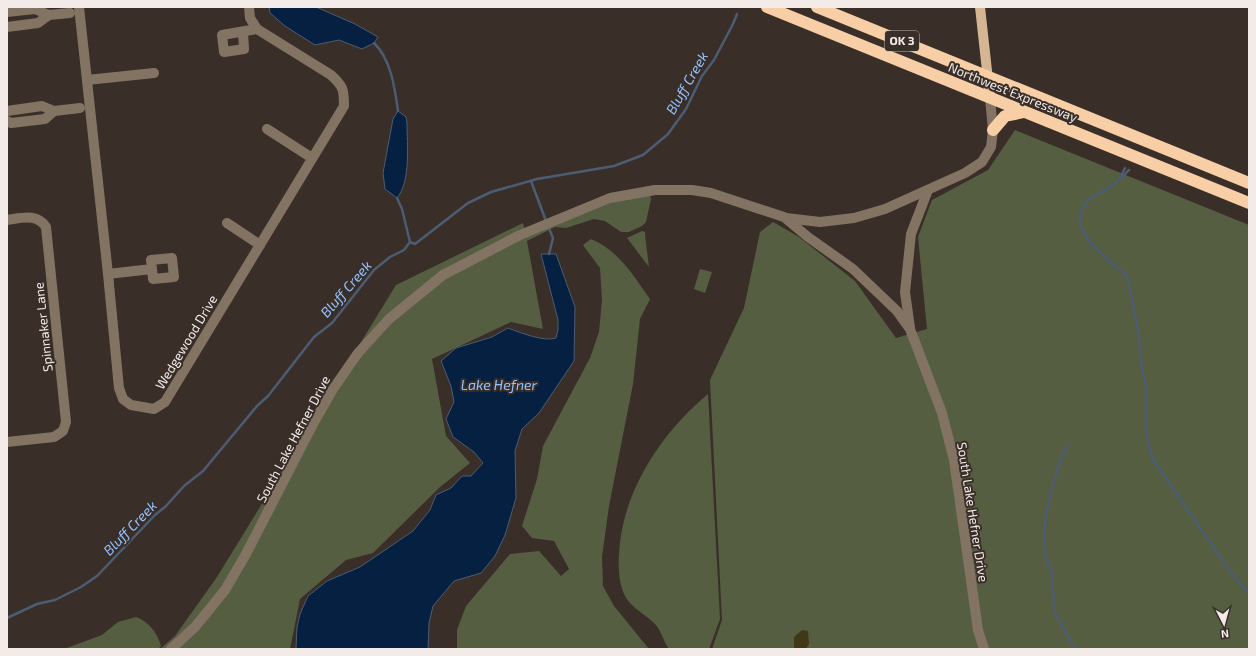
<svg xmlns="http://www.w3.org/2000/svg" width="1256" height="656" font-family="'Exo 2',sans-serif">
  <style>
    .green { fill: #565e42 }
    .sand { fill: #403818 }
    .water { fill: #052041; stroke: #4c5d73 }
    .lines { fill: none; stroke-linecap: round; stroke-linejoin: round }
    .stream { stroke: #4c5d73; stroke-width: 2.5 }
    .minor { stroke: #837363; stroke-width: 10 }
    .major { stroke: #d6b593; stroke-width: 10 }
    .highway { stroke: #f7cea6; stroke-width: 12 }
    .labels { text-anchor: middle; stroke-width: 4; stroke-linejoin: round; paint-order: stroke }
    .shield { fill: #392e28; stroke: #bab2ae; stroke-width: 1 }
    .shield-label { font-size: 12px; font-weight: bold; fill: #f2ebe8 }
    .street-label { font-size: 13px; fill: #f2ebe8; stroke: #392e28 }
    .water-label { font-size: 14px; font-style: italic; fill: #92c1fe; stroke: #392e28 }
  </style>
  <rect width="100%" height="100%" fill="#392e28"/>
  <g class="green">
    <path d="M 1015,130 L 1249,225 L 1249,649 L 712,649 L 722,620 L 710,380 L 744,308 L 760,232 L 773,222 L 799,237 L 855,281 L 896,338 L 927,329 L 918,237 L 932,200 L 988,170 Z"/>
    <path d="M 650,195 L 651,199 L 646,222 L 642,226 L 629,232 L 621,232 L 605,221 L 594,219 L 566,228 L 555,227 L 527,241 L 543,329 L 511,322 L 432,359 L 446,436 L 470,463 L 440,487 L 373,553 L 346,560 L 300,599 L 290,649 L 160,649 L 175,636 L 217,577 L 396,285 L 523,223 L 526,237 L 613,202 Z"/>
    <path d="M 642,231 L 645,232 L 645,235 L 649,267 L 627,238 Z"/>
    <path d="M 591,239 C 619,251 633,275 650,299 L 640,319 L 633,384 L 609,506 L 602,557 L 603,586 L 614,606 L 649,649 L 457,649 L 457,630 L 466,606 L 510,554 L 539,551 L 561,576 L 569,569 L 554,541 L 532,538 L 522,526 L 537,479 L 543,446 L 590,358 L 599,332 L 602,300 L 600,268 L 583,245 Z"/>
    <path d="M 700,269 L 712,272 L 705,293 L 694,289 Z"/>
    <path d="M 708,394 L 720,619 L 709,649 L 669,649 C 664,642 661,631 656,625 C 646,614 632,609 625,596 C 619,584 618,568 619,554 C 622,492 661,433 708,394 Z"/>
    <path d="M 136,617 C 149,622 157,632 161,646 L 159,649 L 64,649 L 102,635 L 118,622 Z"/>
  </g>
  <path class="sand" d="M 802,630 L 808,631 L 809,644 L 806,649 L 794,649 L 794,637 Z"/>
  <g class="water">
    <path d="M 269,7 L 316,7 L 355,24 L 378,37 L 374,43 L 362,49 L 339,40 L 315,45 L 285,26 L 270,13 Z"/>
    <path d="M 398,111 L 406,117 L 407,123 C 407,145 411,181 397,198 L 385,189 L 383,173 L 393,119 Z"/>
    <path d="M 541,254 L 556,254 L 575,307 L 574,361 L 539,413 L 522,429 L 515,451 L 516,498 L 505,535 L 495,556 L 481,573 L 454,581 L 433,606 L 429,623 L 428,649 L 296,649 L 297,627 L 300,614 L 308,596 L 327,581 L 360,567 L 413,531 L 430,510 L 436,495 L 451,488 L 462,476 L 471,476 L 483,463 L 474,452 L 453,437 L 446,419 L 454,402 L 451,386 L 441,361 L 456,348 L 492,337 L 508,328 C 521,333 544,342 556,338 L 558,330 L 558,320 Z"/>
  </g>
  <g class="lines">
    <g class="stream">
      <path d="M 374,43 C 391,59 395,89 398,111"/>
      <path d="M 1129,170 L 1117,182 L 1087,201 L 1080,213 L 1080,226 L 1092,245 L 1127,276 L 1138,329 L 1141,360 L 1146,388 L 1146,431 L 1152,458 L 1229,570 L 1244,588 L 1249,592"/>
      <path d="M 1119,180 L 1125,168"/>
      <path d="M 531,181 L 546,221"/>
      <path d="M 397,198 L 402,209 L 410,242"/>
      <path d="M 548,226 L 553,238 L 549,254"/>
      <path d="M 1067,445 C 1055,472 1033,543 1051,569 L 1055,613 L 1075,649"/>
      <path d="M 7,618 L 37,604 L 55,600 L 81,587 L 97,576 L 155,515 L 166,506 L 184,486 L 203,471 L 257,406 L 268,396 L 314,337 L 332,323 L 374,270 L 390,257 L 404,250 L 410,242 L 415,244 L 468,203 L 491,192 L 537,179 L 614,166 L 643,155 L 668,134 L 686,109 L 702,76 L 714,60 L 733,24 L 737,14"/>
    </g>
    <g class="minor">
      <path d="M 79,7 L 108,274 L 119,388 L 123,399 L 131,405 L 154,409 L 165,402 L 344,106 C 344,89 343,86 331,75 L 257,29 L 250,18 L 249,7"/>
      <path d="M 7,12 L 35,9 L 49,15 L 70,13"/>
      <path d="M 7,27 L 38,23 L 49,15"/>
      <path d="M 243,32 L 244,49 L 224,52 L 222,35 L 257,29"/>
      <path d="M 87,80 L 154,73"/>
      <path d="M 7,111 L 42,106 L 54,111 L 80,108"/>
      <path d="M 7,121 L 11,123 L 45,119 L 54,111"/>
      <path d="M 267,129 L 312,158"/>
      <path d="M 786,218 L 820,222 L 854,218 L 885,209 L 965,173 L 982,162 L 991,147 L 993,130 L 990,98"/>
      <path d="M 7,220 C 22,218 37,213 46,227 L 66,422 L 63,431 L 54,437 L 7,442"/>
      <path d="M 227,223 L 260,245"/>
      <path d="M 108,274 L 152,269 L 153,279 L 174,277 L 172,258 L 151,260 L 152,269"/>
      <path d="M 910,328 L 905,292 L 911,234 L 928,190"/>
      <path d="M 171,649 L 195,627 L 225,590 L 246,554 L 313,424 L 333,389 L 358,353 L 389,319 L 443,275 L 520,235 L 610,198 L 655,190 L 692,190 L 711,193 L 784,217 L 808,237 L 853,269 L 897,311 L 910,329 L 942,413 L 954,460 L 978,630 L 984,649"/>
    </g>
    <path class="major" d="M 980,7 L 990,98"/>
    <g class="highway">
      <path d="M 767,7 L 1249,203"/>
      <path d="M 817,7 L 1249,183"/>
      <path d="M 993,130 L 1005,116 L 1024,112"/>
    </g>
  </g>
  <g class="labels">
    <rect class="shield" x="885" y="31" width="34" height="20" rx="3"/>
    <g class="shield-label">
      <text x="902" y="45">OK 3</text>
    </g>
    <g class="street-label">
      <text transform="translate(1013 92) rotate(22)" y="5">Northwest Expressway</text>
      <text transform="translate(43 327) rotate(-96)" y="5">Spinnaker Lane</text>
      <text transform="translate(186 342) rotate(-59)" y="5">Wedgewood Drive</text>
      <text transform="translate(293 439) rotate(-62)" y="5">South Lake Hefner Drive</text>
      <text transform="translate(973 512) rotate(81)" y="5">South Lake Hefner Drive</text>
    </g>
    <g class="water-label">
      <text transform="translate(687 83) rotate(-60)" y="5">Bluff Creek</text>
      <text transform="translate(346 289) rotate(-49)" y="5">Bluff Creek</text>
      <text x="499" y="390">Lake Hefner</text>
      <text transform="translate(130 528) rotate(-46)" y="5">Bluff Creek</text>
    </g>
  </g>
  <rect width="1256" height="656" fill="none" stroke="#f2ebe8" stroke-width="16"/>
  <g transform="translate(1224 624) rotate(174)" stroke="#392e28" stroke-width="3" paint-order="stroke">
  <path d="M0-3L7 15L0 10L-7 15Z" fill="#f2ebe8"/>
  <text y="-6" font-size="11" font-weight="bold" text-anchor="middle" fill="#f2ebe8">N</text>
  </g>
</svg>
